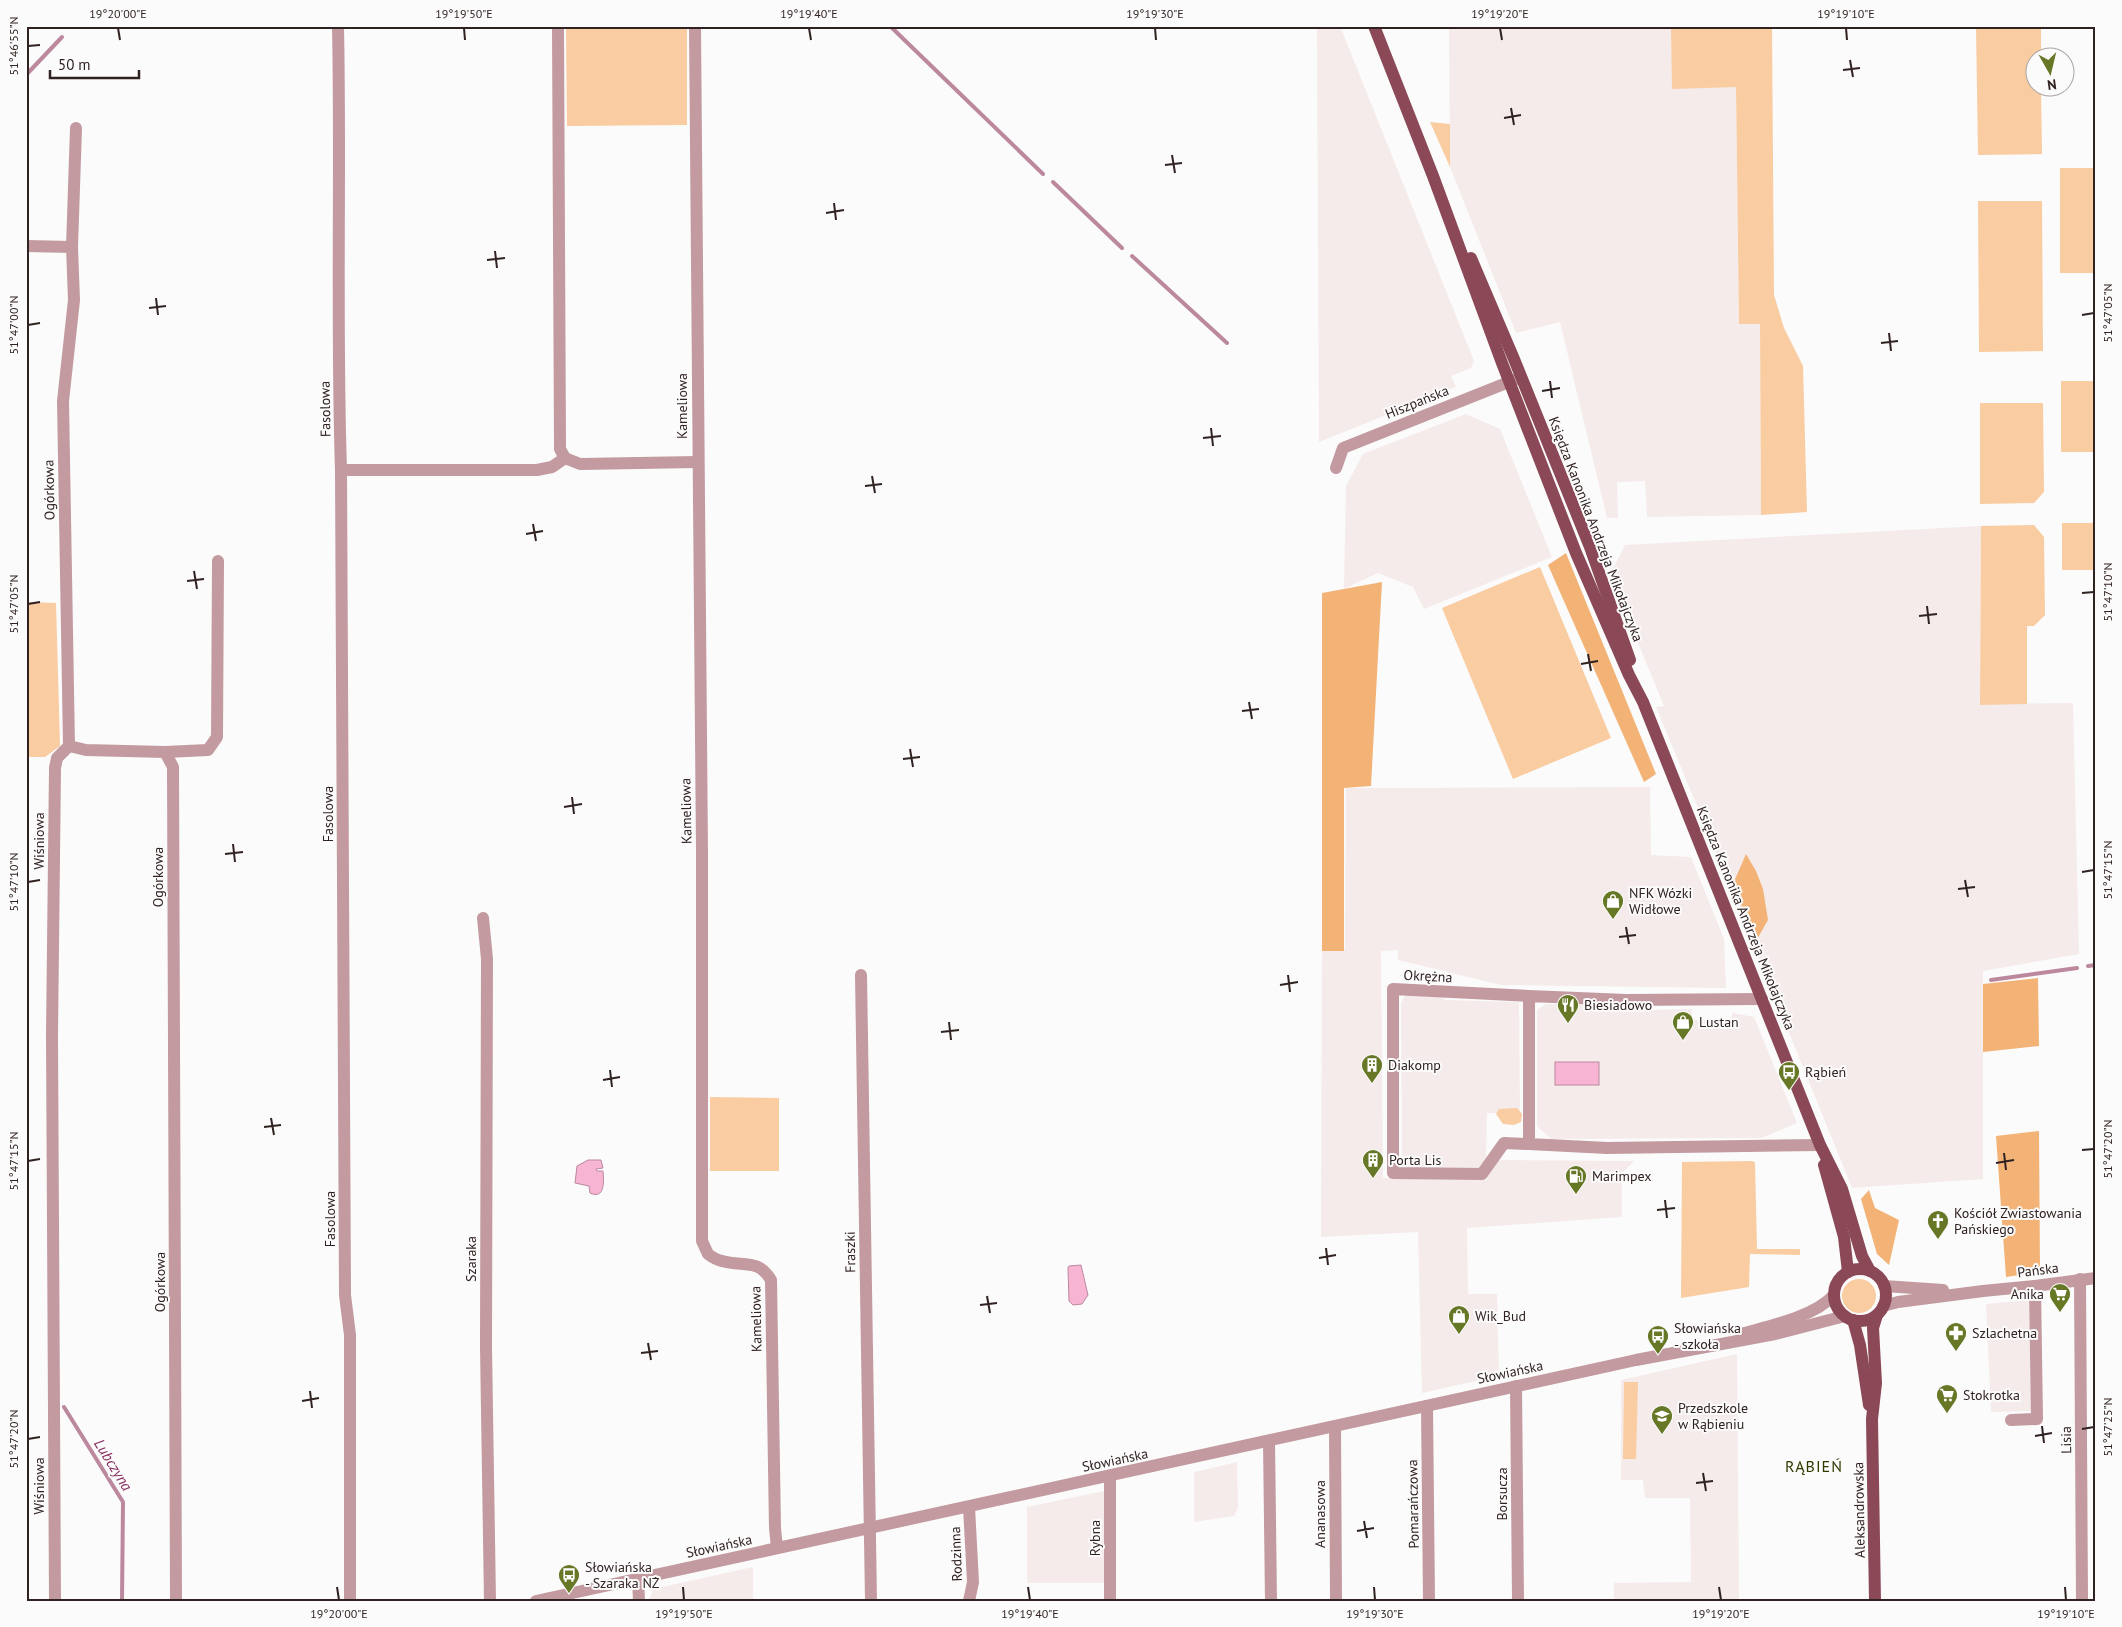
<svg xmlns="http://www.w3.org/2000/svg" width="2122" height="1627" font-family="'PT Sans',sans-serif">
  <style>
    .built { fill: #f5ebea }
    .green { fill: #f9cca1 }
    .forest { fill: #f3b376 }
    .water { fill: #f7b4d3; stroke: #bb889e }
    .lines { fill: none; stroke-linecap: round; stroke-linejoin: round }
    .stream { stroke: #bb889e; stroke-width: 4 }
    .minor { stroke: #c29aa0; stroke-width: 12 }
    .major { stroke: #8b4856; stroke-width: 12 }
    .ticks { fill: none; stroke: #302221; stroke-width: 2 }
    .labels { text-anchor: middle; stroke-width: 4; stroke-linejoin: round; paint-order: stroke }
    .street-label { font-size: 14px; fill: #302221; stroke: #fbfbfb }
    .poi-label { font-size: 14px; fill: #302221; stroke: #fbfbfb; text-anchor: start }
    .water-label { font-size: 15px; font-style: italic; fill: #862a5e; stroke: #fbfbfb }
    .quarter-label { font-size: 16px; letter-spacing: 1px; fill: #2f3a00; stroke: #fbfbfb }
    .neatline { fill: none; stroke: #302221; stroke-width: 2 }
    .ticks-label { font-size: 12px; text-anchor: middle; fill: #302221 }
  </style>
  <rect width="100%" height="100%" fill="#fbfbfb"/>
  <g class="built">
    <path d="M 1317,26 L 1340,26 L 1474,361 L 1471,368 L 1451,376 L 1456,387 L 1319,442 Z"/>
    <path d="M 1449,26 L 1671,26 L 1736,87 L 1739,324 L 1760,324 L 1761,515 L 1647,517 L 1645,481 L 1617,482 L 1618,518 L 1607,518 L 1560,322 L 1516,333 L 1450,167 Z"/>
    <path d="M 1466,414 L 1500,429 L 1552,557 L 1424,609 L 1413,587 L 1378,573 L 1344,589 L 1346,486 L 1363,454 Z"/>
    <path d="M 1981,526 L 1980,704 L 2073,703 L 2079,954 L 1983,971 L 1983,1179 L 1852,1188 L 1713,845 L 1717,837 L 1705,809 L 1697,806 L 1656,707 L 1664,706 L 1610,575 L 1625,545 Z"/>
    <path d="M 1650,787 L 1651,855 L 1691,857 L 1724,939 L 1726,988 L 1501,985 L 1398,960 L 1398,950 L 1381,951 L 1383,1178 L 1486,1180 L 1499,1160 L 1634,1161 L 1622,1173 L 1622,1217 L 1467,1228 L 1468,1294 L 1497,1294 L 1499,1376 L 1422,1393 L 1418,1232 L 1321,1237 L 1322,951 L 1345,950 L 1346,788 Z"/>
    <path d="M 1406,994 L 1439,995 L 1445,1000 L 1519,1002 L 1520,1113 L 1487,1113 L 1486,1163 L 1479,1168 L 1407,1168 L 1402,1161 L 1401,1003 Z"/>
    <path d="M 1546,1004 L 1605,1005 L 1610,1011 L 1692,1009 L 1692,1020 L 1731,1020 L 1732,1013 L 1754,1017 L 1797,1123 L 1762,1138 L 1551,1139 L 1537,1126 L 1537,1010 Z"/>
    <path d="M 2030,1300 L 2031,1411 L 1991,1412 L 1986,1304 Z"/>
    <path d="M 1737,1354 L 1739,1601 L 1614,1601 L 1614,1583 L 1691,1582 L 1690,1498 L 1645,1498 L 1643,1480 L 1621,1480 L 1621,1380 Z"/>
    <path d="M 1237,1462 L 1238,1508 L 1234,1516 L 1194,1522 L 1194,1472 Z"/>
    <path d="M 1104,1491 L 1104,1583 L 1027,1583 L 1027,1507 Z"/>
    <path d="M 753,1567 L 753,1601 L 649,1601 L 653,1589 Z"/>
  </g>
  <g class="green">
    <path d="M 566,26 L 687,26 L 687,125 L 567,126 Z"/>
    <path d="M 1671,26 L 1772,26 L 1774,295 L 1784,328 L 1803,366 L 1807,512 L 1761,515 L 1760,324 L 1739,324 L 1736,87 L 1672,89 Z"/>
    <path d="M 1976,26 L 2041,26 L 2041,57 L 2034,58 L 2034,88 L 2041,88 L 2042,154 L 1978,155 Z"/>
    <path d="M 1430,122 L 1450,124 L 1450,167 Z"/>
    <rect x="2060" y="168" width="36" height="105"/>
    <path d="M 1978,201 L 2042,201 L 2043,351 L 1979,352 Z"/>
    <rect x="2061" y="381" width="35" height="71"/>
    <path d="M 1980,403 L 2043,403 L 2044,492 L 2034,503 L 1980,504 Z"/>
    <rect x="2062" y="523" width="34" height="47"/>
    <path d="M 2034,525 L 2044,537 L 2045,615 L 2034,626 L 2027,626 L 2027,704 L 1980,705 L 1981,526 Z"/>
    <path d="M 1540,567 L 1611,738 L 1513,779 L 1442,608 Z"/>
    <path d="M 26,602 L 56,603 L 60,746 L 45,757 L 26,757 Z"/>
    <path d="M 710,1097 L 779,1098 L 779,1171 L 710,1171 Z"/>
    <path d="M 1517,1108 L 1522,1114 L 1521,1122 L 1514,1125 L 1503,1124 L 1496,1114 L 1499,1109 Z"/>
    <path d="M 1751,1161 L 1755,1162 L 1757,1249 L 1800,1249 L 1800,1255 L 1750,1254 L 1749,1287 L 1681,1298 L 1682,1162 Z"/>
    <circle cx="1859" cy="1296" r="17"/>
    <path d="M 1624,1382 L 1638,1382 L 1636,1459 L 1623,1459 Z"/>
  </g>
  <g class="forest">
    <path d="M 1566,553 L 1656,774 L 1644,782 L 1548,565 Z"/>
    <path d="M 1382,582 L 1371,786 L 1344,788 L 1344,951 L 1322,951 L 1322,593 Z"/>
    <path d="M 1746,854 L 1756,871 L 1763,889 L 1768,920 L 1756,941 L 1733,884 Z"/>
    <path d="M 2038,978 L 2039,1046 L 1983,1052 L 1983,984 Z"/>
    <path d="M 2039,1131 L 2040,1272 L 2006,1277 L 1996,1136 Z"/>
    <path d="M 1869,1190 L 1875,1208 L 1899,1220 L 1889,1265 L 1877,1254 L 1861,1199 Z"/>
  </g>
  <g class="water">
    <rect x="1555" y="1062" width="44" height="23"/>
    <path d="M 588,1160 L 601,1160 L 603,1168 L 596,1169 L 597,1171 L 603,1171 C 604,1181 605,1200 590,1193 L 589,1186 L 575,1183 L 577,1166 Z"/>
    <path d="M 1081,1265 L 1088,1295 L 1082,1304 L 1073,1305 L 1069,1301 L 1068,1268 L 1069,1266 Z"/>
  </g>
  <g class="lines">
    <g class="stream">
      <path d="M 890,26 L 1043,174"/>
      <path d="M 71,27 L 72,26"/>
      <path d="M 26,75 L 62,37"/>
      <path d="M 1053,182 L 1122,248"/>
      <path d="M 1132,256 L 1227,343"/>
      <path d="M 2088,966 L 2096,965"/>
      <path d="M 1991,980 L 2077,968"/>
      <path d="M 64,1407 L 123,1502 L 122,1601"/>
    </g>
    <g class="minor">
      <path d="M 338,26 C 341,174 336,322 341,470 L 345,1295 L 350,1335 L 350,1601"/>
      <path d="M 558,26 L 560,449 L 565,458 L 580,464 L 697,462"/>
      <path d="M 695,26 L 702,854 L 702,1241 L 708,1254 C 712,1257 717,1260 722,1261 C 743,1267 758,1258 771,1280 L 775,1528 L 777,1548"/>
      <path d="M 26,246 L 72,247 L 74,300 L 63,401 L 69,746"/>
      <path d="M 72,247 L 76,128"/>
      <path d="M 1336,468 L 1343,448 L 1519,378"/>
      <path d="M 341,470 L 537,470 L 552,467 L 565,458"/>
      <path d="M 69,746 L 86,750 L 165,752 L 173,767 L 176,1601"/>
      <path d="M 165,752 L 208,750 L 217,737 L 218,561"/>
      <path d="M 483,918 L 487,959 L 486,1347 L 490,1601"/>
      <path d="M 861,975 L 871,1601"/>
      <path d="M 1529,996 L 1393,989 L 1393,1173 L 1482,1174 L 1504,1143 L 1529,1144"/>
      <path d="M 1762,999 L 1626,1000 L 1529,996 L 1529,1144 L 1607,1148 L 1820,1145"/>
      <path d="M 2080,1279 L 2082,1600"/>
      <path d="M 1884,1286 L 1943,1290"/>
      <path d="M 1883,1306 L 1898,1302 L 1983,1291 L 2035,1286 L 2096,1278"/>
      <path d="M 1741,1334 C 1769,1326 1814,1317 1834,1295"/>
      <path d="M 1516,1386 L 1518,1601"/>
      <path d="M 1427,1406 L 1429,1601"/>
      <path d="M 2011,1420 L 2037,1419 L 2035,1286"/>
      <path d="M 1335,1427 L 1336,1601"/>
      <path d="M 1269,1441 L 1271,1601"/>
      <path d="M 969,1507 L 973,1582 L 969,1601"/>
      <path d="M 638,1578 L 639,1601"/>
      <path d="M 55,1601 L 52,1035 L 55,768 L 57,758 L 69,746"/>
      <path d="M 536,1601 L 1636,1360 L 1775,1334 L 1845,1316"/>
      <path d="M 1110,1601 L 1110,1476"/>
    </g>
    <g class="major">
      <path d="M 1374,26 L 1433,176 L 1502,363 L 1576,553 L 1629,675 L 1643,702 L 1820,1145 L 1842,1189 L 1862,1256 L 1870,1271"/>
      <path d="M 1471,258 L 1514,359 L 1590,547 L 1630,660"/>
      <path d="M 1824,1165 L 1844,1237 L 1848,1272"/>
      <circle cx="1860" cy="1295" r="26"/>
      <path d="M 1853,1320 L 1860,1345 L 1869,1405"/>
      <path d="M 1875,1601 L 1872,1419 L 1876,1383 L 1873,1328 L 1877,1315"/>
    </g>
  </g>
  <path class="ticks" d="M 118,28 L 120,40M 464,28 L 465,40M 809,28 L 811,40M 1155,28 L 1156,40M 1500,28 L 1502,40M 1846,28 L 1847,40M 28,46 L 40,45M 1850,60 L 1853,77M 1843,70 L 1860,68M 1511,108 L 1514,125M 1504,118 L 1521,115M 1172,155 L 1175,173M 1165,165 L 1182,163M 834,203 L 836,220M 826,213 L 844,210M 495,251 L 497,268M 487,260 L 505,258M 156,298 L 158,315M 149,308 L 166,306M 2082,315 L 2094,313M 28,325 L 40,323M 1889,333 L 1891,351M 1881,343 L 1898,341M 1550,381 L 1552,398M 1542,391 L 1560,388M 1211,428 L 1213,446M 1203,438 L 1221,436M 872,476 L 875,493M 865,486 L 882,484M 533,524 L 536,541M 526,534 L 543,531M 194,571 L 197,589M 187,581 L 204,579M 2082,593 L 2094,592M 28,604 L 40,602M 1927,606 L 1929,624M 1919,616 L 1937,614M 1588,654 L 1591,671M 1581,664 L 1598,661M 1249,702 L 1252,719M 1242,711 L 1259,709M 910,749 L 913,767M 903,759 L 920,757M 572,797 L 574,814M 564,807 L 582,804M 233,844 L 235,862M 225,854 L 243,852M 2082,872 L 2094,870M 1965,880 L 1968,897M 28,882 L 40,880M 1958,889 L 1975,887M 1626,927 L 1629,944M 1619,937 L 1636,935M 1288,975 L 1290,992M 1280,985 L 1298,982M 949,1022 L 951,1040M 941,1032 L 959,1030M 610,1070 L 612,1087M 603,1080 L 620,1077M 271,1118 L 274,1135M 264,1127 L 281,1125M 2082,1150 L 2094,1149M 2004,1153 L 2006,1170M 28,1161 L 40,1159M 1996,1163 L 2014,1160M 1665,1200 L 1667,1218M 1657,1210 L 1675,1208M 1326,1248 L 1328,1265M 1319,1258 L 1336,1255M 987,1296 L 990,1313M 980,1305 L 997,1303M 648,1343 L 651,1360M 641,1353 L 658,1351M 310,1391 L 312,1408M 302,1401 L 319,1398M 2042,1426 L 2044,1443M 2082,1429 L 2094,1427M 2035,1436 L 2052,1433M 28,1439 L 40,1437M 1703,1473 L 1706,1491M 1696,1483 L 1713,1481M 1364,1521 L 1367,1538M 1357,1531 L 1374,1528M 337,1587 L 339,1600M 683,1587 L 684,1600M 1028,1587 L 1030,1600M 1374,1587 L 1375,1600M 1719,1587 L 1721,1600M 2065,1587 L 2066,1600"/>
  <defs>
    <g id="shop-pin" transform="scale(1.125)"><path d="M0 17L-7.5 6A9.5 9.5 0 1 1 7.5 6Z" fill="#667725" stroke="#fbfbfb"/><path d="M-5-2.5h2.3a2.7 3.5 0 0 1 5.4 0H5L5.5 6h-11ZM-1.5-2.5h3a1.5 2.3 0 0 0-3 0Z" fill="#fff"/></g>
    <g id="restaurant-pin" transform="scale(1.125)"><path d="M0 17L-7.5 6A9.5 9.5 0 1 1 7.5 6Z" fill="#667725" stroke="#fbfbfb"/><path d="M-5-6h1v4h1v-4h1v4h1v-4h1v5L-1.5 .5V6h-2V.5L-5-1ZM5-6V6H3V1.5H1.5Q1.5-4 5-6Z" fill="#fff"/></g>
    <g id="building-pin" transform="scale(1.125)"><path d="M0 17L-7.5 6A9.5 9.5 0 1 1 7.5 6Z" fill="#667725" stroke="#fbfbfb"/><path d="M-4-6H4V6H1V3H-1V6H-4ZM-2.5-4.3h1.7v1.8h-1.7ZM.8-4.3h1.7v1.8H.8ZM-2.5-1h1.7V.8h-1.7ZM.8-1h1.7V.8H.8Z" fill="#fff"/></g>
    <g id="bus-pin" transform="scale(1.125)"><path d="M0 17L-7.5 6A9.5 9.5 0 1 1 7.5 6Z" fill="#667725" stroke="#fbfbfb"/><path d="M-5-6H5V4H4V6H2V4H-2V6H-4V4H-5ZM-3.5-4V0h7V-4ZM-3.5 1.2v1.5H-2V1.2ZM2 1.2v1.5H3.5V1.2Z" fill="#fff"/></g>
    <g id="fuel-pin" transform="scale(1.125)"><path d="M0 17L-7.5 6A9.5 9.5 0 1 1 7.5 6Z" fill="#667725" stroke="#fbfbfb"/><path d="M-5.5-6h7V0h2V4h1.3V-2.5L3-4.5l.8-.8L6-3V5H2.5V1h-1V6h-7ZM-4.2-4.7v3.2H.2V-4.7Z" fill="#fff"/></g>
    <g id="church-pin" transform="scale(1.125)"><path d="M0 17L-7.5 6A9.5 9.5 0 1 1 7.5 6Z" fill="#667725" stroke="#fbfbfb"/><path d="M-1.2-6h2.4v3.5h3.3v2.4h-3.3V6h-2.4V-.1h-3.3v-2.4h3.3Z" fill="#fff"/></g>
    <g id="supermarket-pin" transform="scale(1.125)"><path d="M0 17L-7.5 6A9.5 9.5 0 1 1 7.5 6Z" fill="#667725" stroke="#fbfbfb"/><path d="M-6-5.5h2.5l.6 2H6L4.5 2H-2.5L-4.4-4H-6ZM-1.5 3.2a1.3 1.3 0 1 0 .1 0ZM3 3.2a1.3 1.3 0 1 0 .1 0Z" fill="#fff"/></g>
    <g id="pharmacy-pin" transform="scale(1.125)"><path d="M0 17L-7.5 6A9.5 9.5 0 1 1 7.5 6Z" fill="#667725" stroke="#fbfbfb"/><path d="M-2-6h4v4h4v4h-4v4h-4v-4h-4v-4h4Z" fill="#fff"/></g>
    <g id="school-pin" transform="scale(1.125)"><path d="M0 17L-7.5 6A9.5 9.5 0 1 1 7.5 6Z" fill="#667725" stroke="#fbfbfb"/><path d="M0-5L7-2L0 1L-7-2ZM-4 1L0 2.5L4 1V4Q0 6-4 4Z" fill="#fff"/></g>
  </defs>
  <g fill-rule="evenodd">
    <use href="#shop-pin" x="1613" y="901"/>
    <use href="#restaurant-pin" x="1568" y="1005"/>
    <use href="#shop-pin" x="1683" y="1022"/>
    <use href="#building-pin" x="1372" y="1065"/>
    <use href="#bus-pin" x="1789" y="1072"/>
    <use href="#building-pin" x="1373" y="1160"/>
    <use href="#fuel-pin" x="1576" y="1176"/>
    <use href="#church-pin" x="1938" y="1221"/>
    <use href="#supermarket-pin" x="2060" y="1294"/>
    <use href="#shop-pin" x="1459" y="1316"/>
    <use href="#pharmacy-pin" x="1956" y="1333"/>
    <use href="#bus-pin" x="1658" y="1336"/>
    <use href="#supermarket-pin" x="1947" y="1395"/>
    <use href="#school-pin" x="1662" y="1416"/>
    <use href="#bus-pin" x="569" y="1575"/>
  </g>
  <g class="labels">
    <g class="street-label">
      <text transform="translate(1417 402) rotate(-22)" y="5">Hiszpańska</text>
      <text transform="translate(682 406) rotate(-90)" y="5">Kameliowa</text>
      <text transform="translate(325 409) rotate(-91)" y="5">Fasolowa</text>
      <text transform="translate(49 490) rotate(-91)" y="5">Ogórkowa</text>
      <text transform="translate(1596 529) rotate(69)" y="5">Księdza Kanonika Andrzeja Mikołajczyka</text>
      <text transform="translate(686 811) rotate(-91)" y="5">Kameliowa</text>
      <text transform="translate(328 814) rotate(-90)" y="5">Fasolowa</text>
      <text transform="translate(39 841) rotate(-90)" y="5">Wiśniowa</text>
      <text transform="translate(158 877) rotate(-90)" y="5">Ogórkowa</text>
      <text transform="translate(1746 918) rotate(68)" y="5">Księdza Kanonika Andrzeja Mikołajczyka</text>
      <text transform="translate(1428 976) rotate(3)" y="5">Okrężna</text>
      <text transform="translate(330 1219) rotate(-90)" y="5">Fasolowa</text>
      <text transform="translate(850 1252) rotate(-91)" y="5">Fraszki</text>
      <text transform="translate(471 1259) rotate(-90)" y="5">Szaraka</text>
      <text transform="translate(2038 1270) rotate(-7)" y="5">Pańska</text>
      <text transform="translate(160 1282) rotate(-90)" y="5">Ogórkowa</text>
      <text transform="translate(756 1319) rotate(-91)" y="5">Kameliowa</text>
      <text transform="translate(1510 1372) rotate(-12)" y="5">Słowiańska</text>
      <text transform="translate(2066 1440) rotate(-91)" y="5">Lisia</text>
      <text transform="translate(1115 1460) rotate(-12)" y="5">Słowiańska</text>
      <text transform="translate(39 1486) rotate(-90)" y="5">Wiśniowa</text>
      <text transform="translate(1502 1494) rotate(-90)" y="5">Borsucza</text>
      <text transform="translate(1413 1504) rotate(-91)" y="5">Pomarańczowa</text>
      <text transform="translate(1859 1510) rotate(-91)" y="5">Aleksandrowska</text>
      <text transform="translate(1320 1514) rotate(-90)" y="5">Ananasowa</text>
      <text transform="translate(1095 1538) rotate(-90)" y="5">Rybna</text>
      <text transform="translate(719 1546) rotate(-12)" y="5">Słowiańska</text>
      <text transform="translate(956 1554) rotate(-92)" y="5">Rodzinna</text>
    </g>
    <g class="poi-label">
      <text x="1629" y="898">NFK Wózki<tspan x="1629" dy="16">Widłowe</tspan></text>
      <text x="1584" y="1010">Biesiadowo</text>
      <text x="1699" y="1027">Lustan</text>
      <text x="1388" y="1070">Diakomp</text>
      <text x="1805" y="1077">Rąbień</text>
      <text x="1389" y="1165">Porta Lis</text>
      <text x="1592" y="1181">Marimpex</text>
      <text x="1954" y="1218">Kościół Zwiastowania<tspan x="1954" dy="16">Pańskiego</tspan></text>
      <text x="2044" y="1299" text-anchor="end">Anika</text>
      <text x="1475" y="1321">Wik_Bud</text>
      <text x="1674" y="1333">Słowiańska<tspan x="1674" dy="16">- szkoła</tspan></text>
      <text x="1972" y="1338">Szlachetna</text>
      <text x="1963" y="1400">Stokrotka</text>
      <text x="1678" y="1413">Przedszkole<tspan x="1678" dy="16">w Rąbieniu</tspan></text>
      <text x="585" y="1572">Słowiańska<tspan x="585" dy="16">- Szaraka NŻ</tspan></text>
    </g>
    <g class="water-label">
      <text transform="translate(113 1465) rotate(58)" y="5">Lubczyna</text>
    </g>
    <g class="quarter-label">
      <text x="1814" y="1472">RĄBIEŃ</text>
    </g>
  </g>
  <rect width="2122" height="1627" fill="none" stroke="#fbfbfb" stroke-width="55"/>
  <g transform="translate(2050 72) rotate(172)"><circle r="24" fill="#fbfbfb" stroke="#aaa4a4"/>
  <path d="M0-4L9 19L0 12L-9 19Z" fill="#667725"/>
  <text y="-8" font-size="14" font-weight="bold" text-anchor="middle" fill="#302221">N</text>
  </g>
  <path d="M50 70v8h89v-8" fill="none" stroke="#302221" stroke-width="2.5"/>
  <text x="58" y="70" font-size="15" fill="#302221" stroke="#fbfbfb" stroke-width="4" paint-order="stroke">50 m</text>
  <rect x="28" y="28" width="2066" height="1572" class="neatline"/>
  <g class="ticks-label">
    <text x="118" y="18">19°20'00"E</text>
    <text x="464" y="18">19°19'50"E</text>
    <text x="809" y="18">19°19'40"E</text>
    <text x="1155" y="18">19°19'30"E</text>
    <text x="1500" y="18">19°19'20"E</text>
    <text x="1846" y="18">19°19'10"E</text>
    <text transform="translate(14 46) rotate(-90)" y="4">51°46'55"N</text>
    <text transform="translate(2108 313) rotate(-90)" y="4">51°47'05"N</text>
    <text transform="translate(14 325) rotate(-90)" y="4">51°47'00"N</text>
    <text transform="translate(2108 592) rotate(-90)" y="4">51°47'10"N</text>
    <text transform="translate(14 604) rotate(-90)" y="4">51°47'05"N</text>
    <text transform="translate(2108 870) rotate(-90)" y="4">51°47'15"N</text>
    <text transform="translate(14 882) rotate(-90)" y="4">51°47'10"N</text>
    <text transform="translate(2108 1149) rotate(-90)" y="4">51°47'20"N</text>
    <text transform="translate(14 1161) rotate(-90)" y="4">51°47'15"N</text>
    <text transform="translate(2108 1427) rotate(-90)" y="4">51°47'25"N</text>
    <text transform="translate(14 1439) rotate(-90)" y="4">51°47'20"N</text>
    <text x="339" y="1618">19°20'00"E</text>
    <text x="684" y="1618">19°19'50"E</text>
    <text x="1030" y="1618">19°19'40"E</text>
    <text x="1375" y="1618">19°19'30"E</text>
    <text x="1721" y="1618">19°19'20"E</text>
    <text x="2066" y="1618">19°19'10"E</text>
  </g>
</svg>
